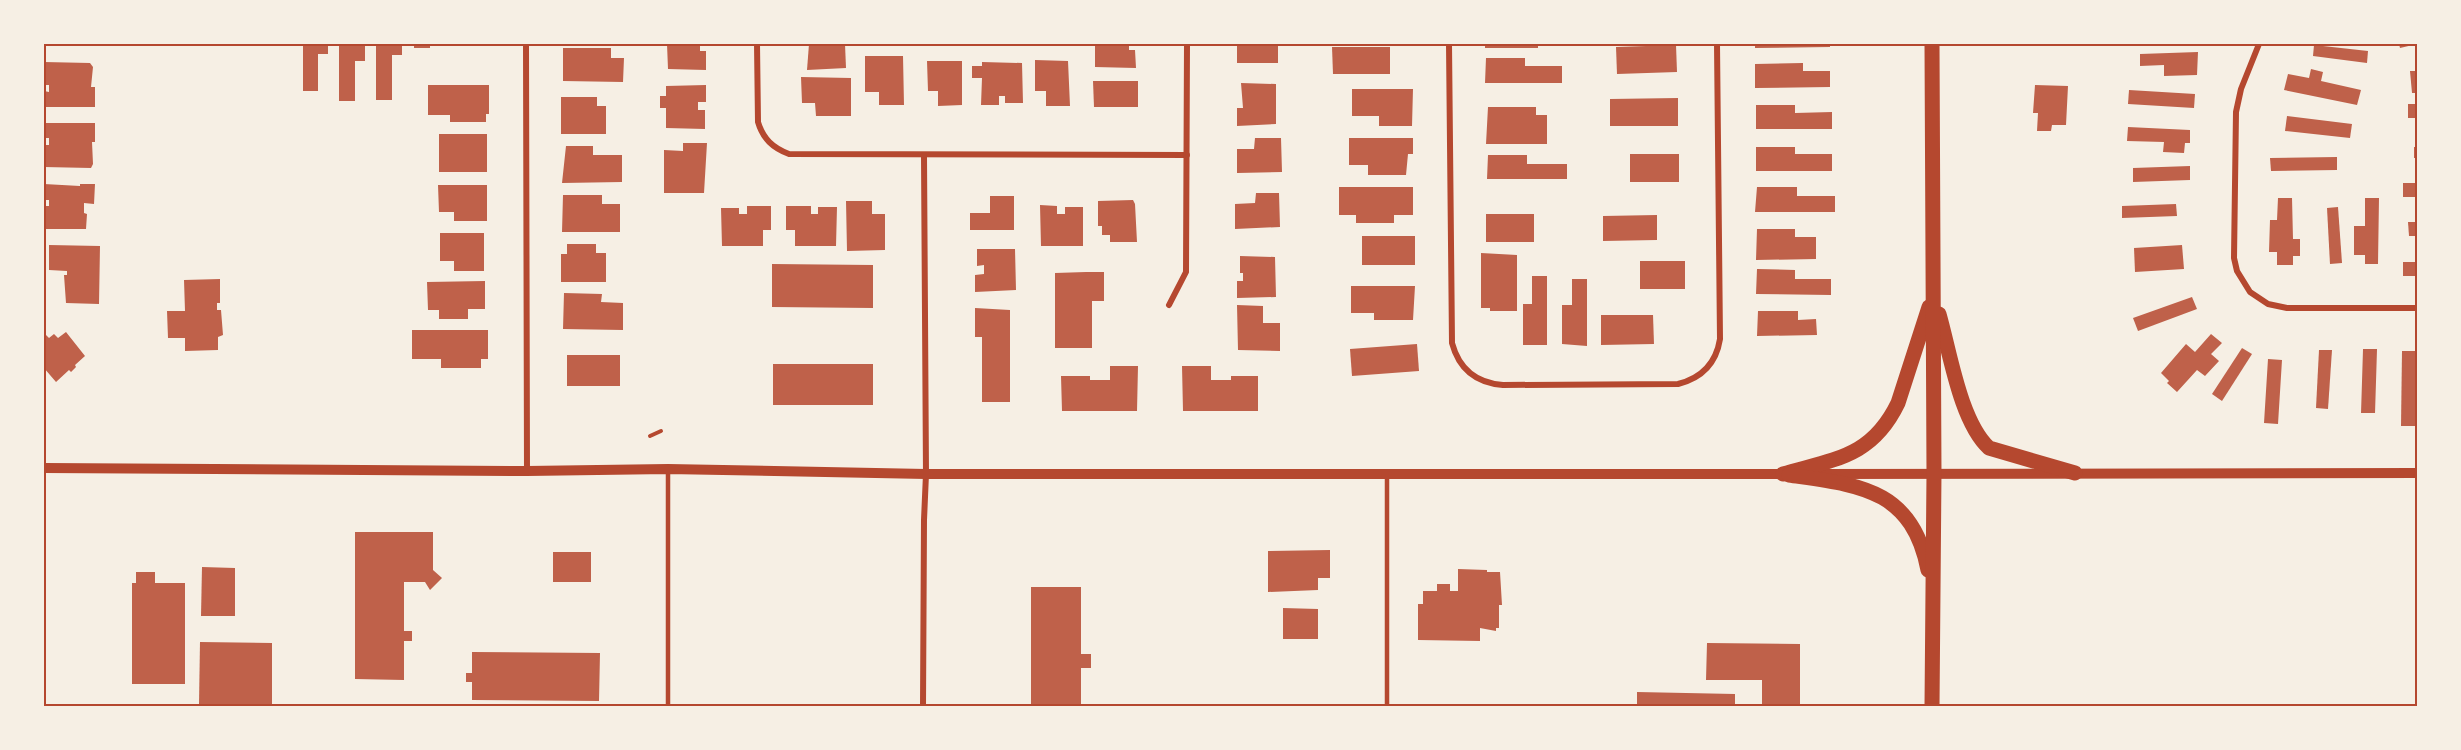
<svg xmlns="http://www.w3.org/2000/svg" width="2461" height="750" font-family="Karla,sans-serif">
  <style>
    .building { fill: #bf614a }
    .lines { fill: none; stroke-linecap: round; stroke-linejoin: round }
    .path { stroke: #b5482f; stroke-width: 4 }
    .service { stroke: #b5482f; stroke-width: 4.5 }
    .minor { stroke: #b5482f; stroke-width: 6 }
    .tertiary { stroke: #b5482f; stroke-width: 10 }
    .primary { stroke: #b5482f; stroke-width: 15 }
    .neatline { fill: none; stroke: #b5482f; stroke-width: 2 }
  </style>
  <rect width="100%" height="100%" fill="#f6efe4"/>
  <g class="building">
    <path d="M 303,44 L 328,44 L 328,54 L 318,54 L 318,91 L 303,91 Z"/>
    <path d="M 339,44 L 365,44 L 365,61 L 355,61 L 355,101 L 339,101 Z"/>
    <path d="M 376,44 L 402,44 L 402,55 L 392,55 L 392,100 L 376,100 Z"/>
    <rect x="414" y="44" width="16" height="4"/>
    <path d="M 667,44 L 700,44 L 700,51 L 706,51 L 706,70 L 668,69 Z"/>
    <path d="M 809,44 L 845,44 L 846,68 L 807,70 Z"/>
    <path d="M 1095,44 L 1129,44 L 1129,50 L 1135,50 L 1136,68 L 1095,67 Z"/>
    <path d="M 1245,44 L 1278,44 L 1278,63 L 1237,63 L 1237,46 L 1245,46 Z"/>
    <rect x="1485" y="44" width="53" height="4"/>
    <path d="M 1755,44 L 1830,44 L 1830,47 L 1755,48 Z"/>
    <path d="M 2399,44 L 2417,44 L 2400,48 Z"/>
    <path d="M 1676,45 L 1677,72 L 1617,74 L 1616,47 Z"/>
    <path d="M 2314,45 L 2368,51 L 2367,63 L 2313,56 Z"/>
    <path d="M 1332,47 L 1390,47 L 1390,74 L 1333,74 Z"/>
    <path d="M 563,48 L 611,48 L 611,58 L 624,58 L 623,82 L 563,81 Z"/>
    <path d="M 2198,52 L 2197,75 L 2164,76 L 2164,65 L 2140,66 L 2140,54 Z"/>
    <path d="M 865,56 L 903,56 L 904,105 L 879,105 L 879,92 L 865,92 Z"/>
    <path d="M 1486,58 L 1525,58 L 1525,66 L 1562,66 L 1562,83 L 1485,83 Z"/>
    <path d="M 1035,60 L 1068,61 L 1070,106 L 1046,106 L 1046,91 L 1035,91 Z"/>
    <path d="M 927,61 L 962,61 L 962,105 L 938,106 L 938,91 L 928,91 Z"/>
    <path d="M 44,62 L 90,63 L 93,67 L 91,87 L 95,87 L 95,107 L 44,107 L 44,91 L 49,92 L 49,85 L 44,85 Z"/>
    <path d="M 982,62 L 1022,63 L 1023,103 L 1005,103 L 1005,96 L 999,96 L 999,105 L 981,105 L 982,78 L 972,78 L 972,66 L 982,66 Z"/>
    <path d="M 1803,63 L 1803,71 L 1830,71 L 1830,87 L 1755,88 L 1755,64 Z"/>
    <path d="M 2311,69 L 2323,72 L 2321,81 L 2361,90 L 2357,105 L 2284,90 L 2288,74 L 2309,78 Z"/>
    <path d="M 2410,71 L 2418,71 L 2418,93 L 2412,93 Z"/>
    <path d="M 801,77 L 851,78 L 851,116 L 816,116 L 815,103 L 802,103 Z"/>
    <path d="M 1093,81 L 1138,81 L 1138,107 L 1094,107 Z"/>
    <path d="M 1241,83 L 1276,84 L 1276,124 L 1237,126 L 1237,108 L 1243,108 Z"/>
    <path d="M 428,85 L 489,85 L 489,114 L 486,114 L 486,122 L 450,122 L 450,115 L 428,115 Z"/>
    <path d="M 706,85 L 706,102 L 698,102 L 698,110 L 705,110 L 705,129 L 666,128 L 666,108 L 660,108 L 660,96 L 666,96 L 666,86 Z"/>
    <path d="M 2035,85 L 2068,86 L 2066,125 L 2052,125 L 2051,131 L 2037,131 L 2038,113 L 2033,113 Z"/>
    <path d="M 1352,89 L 1413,89 L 1412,126 L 1379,126 L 1379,116 L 1352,116 Z"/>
    <path d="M 2129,90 L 2195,94 L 2194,108 L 2128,104 Z"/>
    <path d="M 561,97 L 597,97 L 597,106 L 606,106 L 606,134 L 561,134 Z"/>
    <path d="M 1678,98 L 1678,126 L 1610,126 L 1610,99 Z"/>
    <rect x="2408" y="104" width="10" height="14"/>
    <path d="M 1756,105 L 1795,105 L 1795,113 L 1832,112 L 1832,129 L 1756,129 Z"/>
    <path d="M 1488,107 L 1536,107 L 1536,115 L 1547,115 L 1547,144 L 1486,144 Z"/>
    <path d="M 2287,116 L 2352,124 L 2350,138 L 2285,131 Z"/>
    <path d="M 44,123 L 95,123 L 95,142 L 92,142 L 93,164 L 91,168 L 44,167 L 44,145 L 49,145 L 49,138 L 44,138 Z"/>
    <path d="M 2128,127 L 2190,130 L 2190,143 L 2185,143 L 2184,153 L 2163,152 L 2164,142 L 2127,141 Z"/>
    <rect x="439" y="134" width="48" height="38"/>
    <path d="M 1255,138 L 1281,138 L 1282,172 L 1237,173 L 1237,149 L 1254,149 Z"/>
    <path d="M 1349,138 L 1413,138 L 1413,154 L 1408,154 L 1406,175 L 1368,175 L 1368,165 L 1349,165 Z"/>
    <path d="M 683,143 L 707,143 L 704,193 L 664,193 L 664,150 L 683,151 Z"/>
    <path d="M 566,146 L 593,146 L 593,155 L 622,155 L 622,182 L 562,183 Z"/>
    <path d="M 1756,147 L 1795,147 L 1795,154 L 1832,154 L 1832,171 L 1756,171 Z"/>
    <rect x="2414" y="147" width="4" height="11"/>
    <rect x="1630" y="154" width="49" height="28"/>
    <path d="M 1488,155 L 1527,155 L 1527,164 L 1567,164 L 1567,179 L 1487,179 Z"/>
    <path d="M 2337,157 L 2337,170 L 2271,171 L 2270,158 Z"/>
    <path d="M 2190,166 L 2190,180 L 2133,182 L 2133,168 Z"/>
    <rect x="2403" y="183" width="15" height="14"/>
    <path d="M 44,184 L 80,186 L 80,184 L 95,184 L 94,204 L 84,203 L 84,213 L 87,214 L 86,229 L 44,229 L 44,206 L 49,206 L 49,200 L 44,200 Z"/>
    <path d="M 438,185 L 487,185 L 487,221 L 454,221 L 454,212 L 439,212 Z"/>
    <path d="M 1339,187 L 1413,187 L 1413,215 L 1394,215 L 1394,223 L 1356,223 L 1356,215 L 1339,215 Z"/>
    <path d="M 1757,187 L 1797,187 L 1797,196 L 1835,196 L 1835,212 L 1755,212 Z"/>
    <path d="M 1256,193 L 1279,193 L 1280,227 L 1235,229 L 1235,204 L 1255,203 Z"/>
    <path d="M 563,195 L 602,195 L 602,204 L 620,204 L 620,232 L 562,232 Z"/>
    <path d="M 990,196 L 1014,196 L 1014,230 L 970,230 L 970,213 L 990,213 Z"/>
    <path d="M 2278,198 L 2292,198 L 2293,239 L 2300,239 L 2300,256 L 2293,256 L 2293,265 L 2277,265 L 2277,252 L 2269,252 L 2270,220 L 2277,220 Z"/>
    <path d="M 2365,198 L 2379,198 L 2378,264 L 2365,264 L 2365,255 L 2354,255 L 2354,226 L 2365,226 Z"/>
    <path d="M 1133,200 L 1135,204 L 1137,242 L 1110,242 L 1110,235 L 1102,235 L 1102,226 L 1098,226 L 1098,201 Z"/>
    <path d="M 846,201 L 872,201 L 872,214 L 885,214 L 885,250 L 847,251 Z"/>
    <path d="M 2176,204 L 2177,216 L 2122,218 L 2122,206 Z"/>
    <path d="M 1040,205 L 1057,206 L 1057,214 L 1065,214 L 1065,207 L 1083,207 L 1083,246 L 1041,246 Z"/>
    <path d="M 747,206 L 771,206 L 771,230 L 763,230 L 763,246 L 722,246 L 721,208 L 739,208 L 739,214 L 747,214 Z"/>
    <path d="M 786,206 L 811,206 L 811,214 L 818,214 L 818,207 L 837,207 L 836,246 L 795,246 L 795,230 L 786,230 Z"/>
    <path d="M 2338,207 L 2342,263 L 2330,264 L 2327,208 Z"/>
    <rect x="1486" y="214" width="48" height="28"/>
    <path d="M 1657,215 L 1657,240 L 1603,241 L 1603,216 Z"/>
    <path d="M 2408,222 L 2418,222 L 2418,236 L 2409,236 Z"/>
    <path d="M 1757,229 L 1795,229 L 1795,237 L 1816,237 L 1816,259 L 1756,260 Z"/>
    <path d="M 440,233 L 484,233 L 484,271 L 454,271 L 454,261 L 440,261 Z"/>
    <rect x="1362" y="236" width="53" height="29"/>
    <path d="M 567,244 L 596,244 L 596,253 L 606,253 L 606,282 L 561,282 L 561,254 L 567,254 Z"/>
    <path d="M 49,245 L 100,246 L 99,304 L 66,303 L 64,275 L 67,275 L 67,271 L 49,270 Z"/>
    <path d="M 2182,245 L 2184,269 L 2135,272 L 2134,248 Z"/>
    <path d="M 977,249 L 1015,249 L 1016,290 L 975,292 L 975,275 L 984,274 L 984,265 L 977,266 Z"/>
    <path d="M 1481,253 L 1517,255 L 1517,311 L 1490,311 L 1490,308 L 1481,308 Z"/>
    <path d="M 1240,256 L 1275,257 L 1276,297 L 1237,298 L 1237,281 L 1243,281 L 1243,273 L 1240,273 Z"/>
    <rect x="1640" y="261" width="45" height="28"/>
    <rect x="2403" y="262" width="15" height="14"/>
    <path d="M 772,264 L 873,265 L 873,308 L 772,307 Z"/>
    <path d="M 1757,269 L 1795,270 L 1795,279 L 1831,279 L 1831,295 L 1756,294 Z"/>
    <path d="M 1086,272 L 1104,272 L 1104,301 L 1092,301 L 1092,348 L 1055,348 L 1055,273 Z"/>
    <path d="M 1532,276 L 1547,276 L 1547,345 L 1523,345 L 1523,304 L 1532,304 Z"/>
    <path d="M 220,279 L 220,303 L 217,303 L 217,310 L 221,310 L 223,335 L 218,337 L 218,350 L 185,351 L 185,338 L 168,338 L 167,311 L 185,311 L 184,280 Z"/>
    <path d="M 1572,279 L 1587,279 L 1587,346 L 1562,344 L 1562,305 L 1572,305 Z"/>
    <path d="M 485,281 L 485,309 L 468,309 L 468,319 L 439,319 L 439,310 L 428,310 L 427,282 Z"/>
    <path d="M 1351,286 L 1415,286 L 1413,320 L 1374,320 L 1374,313 L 1351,313 Z"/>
    <path d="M 564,293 L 602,294 L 601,302 L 623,303 L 623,330 L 563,329 Z"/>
    <path d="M 2192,297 L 2197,309 L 2138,331 L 2133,318 Z"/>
    <path d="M 1237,305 L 1263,306 L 1263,323 L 1280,323 L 1280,351 L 1238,350 Z"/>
    <path d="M 975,308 L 1010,310 L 1010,402 L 982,402 L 982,337 L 975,337 Z"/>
    <path d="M 1758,311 L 1798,311 L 1798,320 L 1816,319 L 1817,335 L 1757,336 Z"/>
    <path d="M 1601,315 L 1653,315 L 1654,344 L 1601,345 Z"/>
    <path d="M 412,330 L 488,330 L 488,359 L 481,359 L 481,368 L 441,368 L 441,359 L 412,359 Z"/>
    <path d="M 66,332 L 85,356 L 75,365 L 76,367 L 71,372 L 69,370 L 56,382 L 44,368 L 44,336 L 45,334 L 49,338 L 54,334 L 58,338 Z"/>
    <path d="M 2211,334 L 2222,343 L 2211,354 L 2219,361 L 2205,376 L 2197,370 L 2177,392 L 2167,383 L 2169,381 L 2161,373 L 2186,344 L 2195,352 Z"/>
    <path d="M 1417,344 L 1419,371 L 1352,376 L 1350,349 Z"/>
    <path d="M 2242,348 L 2252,354 L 2222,401 L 2212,394 Z"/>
    <path d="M 2363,349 L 2377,349 L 2375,413 L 2361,413 Z"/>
    <path d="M 2319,350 L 2332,350 L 2328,409 L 2316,408 Z"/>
    <path d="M 2402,351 L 2418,351 L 2417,426 L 2401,426 Z"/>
    <rect x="567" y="355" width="53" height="31"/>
    <path d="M 2268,359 L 2282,360 L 2278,424 L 2264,423 Z"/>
    <rect x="773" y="364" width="100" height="41"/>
    <path d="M 1110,366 L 1138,366 L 1137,411 L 1062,411 L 1061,376 L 1090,376 L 1090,380 L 1110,380 Z"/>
    <path d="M 1182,366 L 1211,366 L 1211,380 L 1231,380 L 1231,376 L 1258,376 L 1258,411 L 1183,411 Z"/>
    <path d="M 355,532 L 433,532 L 433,570 L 442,578 L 430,590 L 425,582 L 404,582 L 404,631 L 412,631 L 412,641 L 404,641 L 404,680 L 355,679 Z"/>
    <path d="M 1330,550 L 1330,578 L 1318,578 L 1318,590 L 1268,592 L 1268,551 Z"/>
    <rect x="553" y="552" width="38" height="30"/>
    <path d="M 202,567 L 235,568 L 235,616 L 201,616 Z"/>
    <path d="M 1458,569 L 1487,570 L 1487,572 L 1500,572 L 1502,605 L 1499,605 L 1499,628 L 1496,628 L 1496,631 L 1480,628 L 1480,641 L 1418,640 L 1418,604 L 1423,604 L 1423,591 L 1437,591 L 1437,584 L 1450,584 L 1450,591 L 1458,591 Z"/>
    <path d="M 136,572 L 155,572 L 155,583 L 185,583 L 185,684 L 132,684 L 132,583 L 136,583 Z"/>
    <path d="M 1031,587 L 1081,587 L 1081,654 L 1091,654 L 1091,668 L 1081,668 L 1081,706 L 1031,706 Z"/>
    <path d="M 1283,608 L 1318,609 L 1318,639 L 1283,639 Z"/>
    <path d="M 200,642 L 272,643 L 272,704 L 199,704 Z"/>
    <path d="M 1707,643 L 1800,644 L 1800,706 L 1762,706 L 1762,680 L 1706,680 Z"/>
    <path d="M 472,652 L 600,653 L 599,701 L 472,700 L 472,682 L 466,682 L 466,673 L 472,673 Z"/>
    <path d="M 1637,692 L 1735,694 L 1735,706 L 1637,706 Z"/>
  </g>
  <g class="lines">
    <path class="path" d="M 650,436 L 661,431"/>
    <g class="service">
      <path d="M 1387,475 L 1387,706"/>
      <path d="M 668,706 L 668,469"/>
    </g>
    <g class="minor">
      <path d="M 526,44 L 527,471"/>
      <path d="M 757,44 L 758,122 C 763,139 773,148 789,154 L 1187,155"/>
      <path d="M 1449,44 L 1452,343 C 1459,369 1476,383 1503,385 L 1678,384 C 1702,378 1716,364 1720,339 L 1717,44"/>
      <path d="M 2259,44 L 2241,89 L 2236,112 L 2234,258 L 2237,271 L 2250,292 L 2268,304 L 2287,308 L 2418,308"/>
      <path d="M 1169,305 L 1186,272 L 1187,44"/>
      <path d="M 923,706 L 924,520 L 926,474 L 924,156"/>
    </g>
    <g class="tertiary">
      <path d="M 44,468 L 527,471 L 668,469 L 926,474 L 1790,474"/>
      <path d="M 1818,474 L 2418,473"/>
    </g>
    <g class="primary">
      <path d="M 1939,314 C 1950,352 1960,421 1989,448 L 2075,473"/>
      <path d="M 1783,474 C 1835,459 1872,457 1898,403 L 1929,307"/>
      <path d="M 1789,475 C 1858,485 1912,488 1928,570"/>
      <path d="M 1932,706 L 1934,473 L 1932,44"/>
    </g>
  </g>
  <rect width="2461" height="750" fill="none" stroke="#f6efe4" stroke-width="90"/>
  <rect x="45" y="45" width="2371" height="660" class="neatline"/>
</svg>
